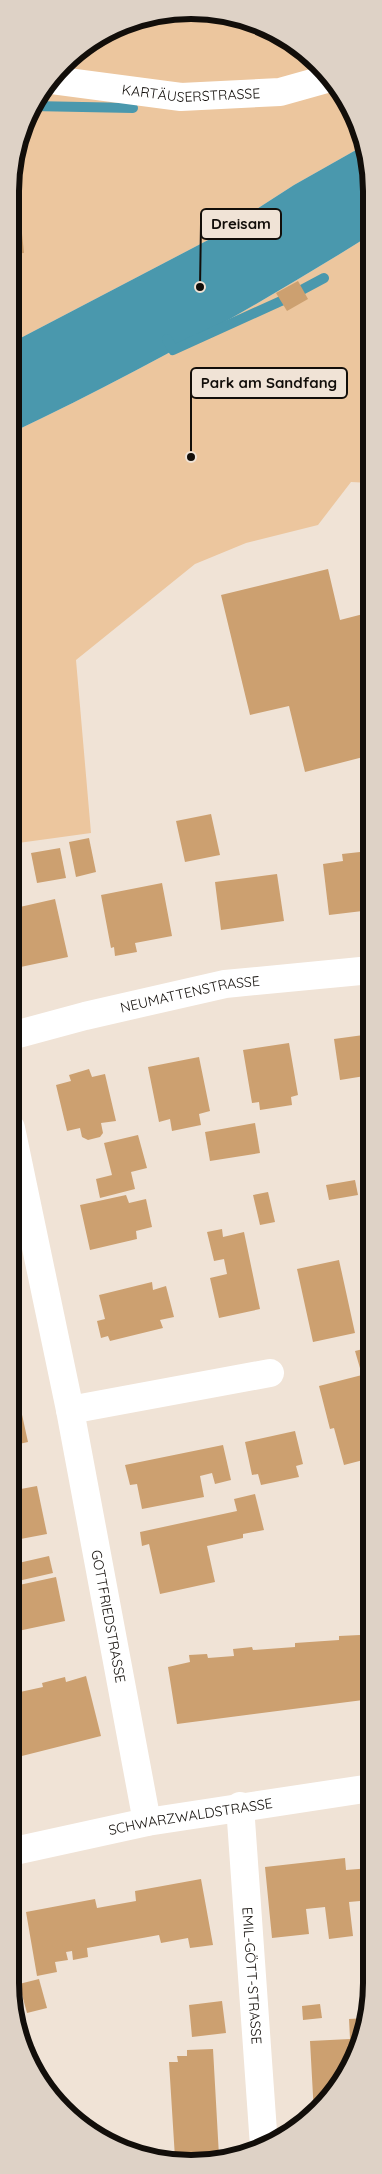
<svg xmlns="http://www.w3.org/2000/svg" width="382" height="2174" font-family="Quicksand,sans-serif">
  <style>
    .green { fill: #ecc69e }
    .water { fill: #4a98ad }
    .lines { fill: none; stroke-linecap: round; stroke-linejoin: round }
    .stream { stroke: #4a98ad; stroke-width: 10 }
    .building { fill: #cca070 }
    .minor { stroke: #fff; stroke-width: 28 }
    .major { stroke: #fff; stroke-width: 28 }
    .labels { text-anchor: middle; stroke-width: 4; stroke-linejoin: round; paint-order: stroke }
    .street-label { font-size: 14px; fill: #120e0a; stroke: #f0e3d6 }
    .rim { fill: none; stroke: #120e0a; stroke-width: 6 }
    .leader { fill: none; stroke: #120e0a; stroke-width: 2 }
    .callout-dot { fill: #120e0a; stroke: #f0e3d6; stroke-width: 2 }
    .callout { fill: #f0e3d6; stroke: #120e0a; stroke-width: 2 }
    .callout-label { font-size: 15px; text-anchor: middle; font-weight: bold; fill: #120e0a }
  </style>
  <rect width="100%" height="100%" fill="#f0e3d6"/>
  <g class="green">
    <path d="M 214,12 L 271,29 L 319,63 L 353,111 L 363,146 L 294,185 L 210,239 L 11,343 L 12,168 L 34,101 L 81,48 L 144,16 Z"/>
    <path d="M 372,234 L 371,483 L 351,482 L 318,525 L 246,543 L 195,564 L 76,660 L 91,833 L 11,844 L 11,433 C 135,374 256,307 372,234 Z"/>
  </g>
  <path class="water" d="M 363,146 L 372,179 L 372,234 C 256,307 135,374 11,433 L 11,343 L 210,239 L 294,185 Z"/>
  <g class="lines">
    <g class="stream">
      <path d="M 32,106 L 133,108"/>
      <path d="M 167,339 L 173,350 L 281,301 L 324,278"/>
    </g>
  </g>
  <g class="building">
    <path d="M 20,214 L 24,253 L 11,254 L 11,215 Z"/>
    <path d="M 298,281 L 308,299 L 287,311 L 276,293 Z"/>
    <path d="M 328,569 L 340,620 L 371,612 L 371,755 L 305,772 L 289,706 L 250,715 L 221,595 Z"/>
    <path d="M 211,814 L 220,855 L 185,862 L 176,821 Z"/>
    <path d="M 89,838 L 96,872 L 76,877 L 69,842 Z"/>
    <path d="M 60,848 L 66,878 L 37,883 L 31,853 Z"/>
    <path d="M 369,851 L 371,859 L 371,910 L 329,915 L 323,864 L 343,861 L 342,854 Z"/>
    <path d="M 277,874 L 284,921 L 221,930 L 215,882 Z"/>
    <path d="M 162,883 L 172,936 L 135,943 L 137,952 L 115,956 L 114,947 L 111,948 L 101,895 Z"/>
    <path d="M 55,899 L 68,957 L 11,969 L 11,909 Z"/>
    <path d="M 371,1034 L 371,1075 L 340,1080 L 334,1039 Z"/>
    <path d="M 289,1043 L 298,1095 L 291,1097 L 292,1105 L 260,1110 L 259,1102 L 252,1103 L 243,1050 Z"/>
    <path d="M 199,1057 L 210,1111 L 199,1114 L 201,1125 L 172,1131 L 170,1119 L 159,1122 L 148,1067 Z"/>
    <path d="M 89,1069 L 92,1077 L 105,1074 L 116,1121 L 101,1123 L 103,1133 L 100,1137 L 88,1140 L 82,1137 L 80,1128 L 67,1131 L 56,1085 L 71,1081 L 69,1075 Z"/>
    <path d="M 255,1123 L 260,1153 L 210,1161 L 205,1132 Z"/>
    <path d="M 138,1135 L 147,1168 L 131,1172 L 135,1189 L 100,1198 L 96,1179 L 112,1175 L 104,1143 Z"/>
    <path d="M 355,1180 L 358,1195 L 329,1200 L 326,1185 Z"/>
    <path d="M 268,1192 L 275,1222 L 260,1225 L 253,1195 Z"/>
    <path d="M 126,1195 L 129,1203 L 146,1199 L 152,1227 L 136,1231 L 137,1239 L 90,1250 L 80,1205 Z"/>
    <path d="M 222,1229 L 223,1237 L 244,1232 L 260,1309 L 219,1318 L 210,1278 L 227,1274 L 224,1259 L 214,1261 L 207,1232 Z"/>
    <path d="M 339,1260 L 355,1333 L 313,1342 L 297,1269 Z"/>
    <path d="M 152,1282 L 153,1290 L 166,1286 L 174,1317 L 160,1320 L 163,1328 L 110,1341 L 108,1336 L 101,1338 L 97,1321 L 105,1319 L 99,1295 Z"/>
    <path d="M 371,1347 L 371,1385 L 365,1387 L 371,1409 L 371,1458 L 344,1465 L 334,1428 L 330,1429 L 319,1386 L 362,1375 L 355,1351 Z"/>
    <path d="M 11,1379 L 15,1379 L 18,1394 L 10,1395 Z"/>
    <path d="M 19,1401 L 28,1442 L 10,1446 L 10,1403 Z"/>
    <path d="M 295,1431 L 303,1464 L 296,1466 L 299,1477 L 261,1485 L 258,1474 L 252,1475 L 245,1442 Z"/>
    <path d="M 223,1445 L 231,1480 L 215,1484 L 212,1473 L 200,1476 L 204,1497 L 142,1509 L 137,1484 L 130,1485 L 125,1465 Z"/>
    <path d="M 37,1486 L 47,1534 L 10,1541 L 10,1491 Z"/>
    <path d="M 255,1494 L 264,1530 L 243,1534 L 243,1538 L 207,1546 L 215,1582 L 160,1594 L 149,1544 L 142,1546 L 140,1532 L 237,1511 L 234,1499 Z"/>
    <path d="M 49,1556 L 53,1573 L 18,1581 L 14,1564 Z"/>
    <path d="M 56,1577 L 65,1621 L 18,1631 L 16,1621 L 10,1622 L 10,1587 Z"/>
    <path d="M 360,1635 L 361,1637 L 371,1636 L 371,1699 L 177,1724 L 168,1667 L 190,1662 L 189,1655 L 207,1654 L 208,1658 L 234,1656 L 233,1649 L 252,1647 L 253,1650 L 295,1647 L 295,1643 L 339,1640 L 339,1636 Z"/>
    <path d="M 86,1676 L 101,1736 L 10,1759 L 10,1691 L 20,1688 L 20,1692 L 43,1687 L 42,1683 L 65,1677 L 66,1682 Z"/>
    <path d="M 345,1858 L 346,1870 L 371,1868 L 371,1900 L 349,1902 L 353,1936 L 329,1939 L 325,1907 L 306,1909 L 309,1934 L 272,1938 L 265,1867 Z"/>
    <path d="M 201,1879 L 213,1945 L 190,1948 L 188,1938 L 161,1943 L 159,1935 L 87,1948 L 88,1957 L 73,1960 L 72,1951 L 66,1952 L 68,1960 L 55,1962 L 57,1972 L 37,1976 L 26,1912 L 95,1899 L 97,1908 L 136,1901 L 135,1891 Z"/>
    <path d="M 39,1979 L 47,2008 L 27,2013 L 19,1984 Z"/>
    <path d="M 222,2001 L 226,2033 L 192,2037 L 189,2005 Z"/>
    <path d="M 320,2004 L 322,2018 L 303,2020 L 302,2006 Z"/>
    <path d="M 367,2018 L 348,2073 L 314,2114 L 310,2041 L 350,2039 L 349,2019 Z"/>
    <path d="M 213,2049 L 219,2156 L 216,2156 L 216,2159 L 194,2162 L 193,2157 L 175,2158 L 169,2062 L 178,2062 L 177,2056 L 187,2056 L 187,2050 Z"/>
  </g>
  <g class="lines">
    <g class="minor">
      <path id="s1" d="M 52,80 L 181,97 L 280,92 L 330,78"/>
      <path id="s2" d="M 11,1036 L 85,1016 L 225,984 L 371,970"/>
      <path id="s3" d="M 11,1128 L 70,1410 L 147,1822"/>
      <path d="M 70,1410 L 270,1373"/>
      <path id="s4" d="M 240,1806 L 264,2146"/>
    </g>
    <path class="major" id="s5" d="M 10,1852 L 147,1822 L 371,1788"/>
  </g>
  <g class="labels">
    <g class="street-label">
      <text dy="5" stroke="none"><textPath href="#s1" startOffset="140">KARTÄUSERSTRASSE</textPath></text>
      <text dy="5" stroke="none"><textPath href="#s2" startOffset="184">NEUMATTENSTRASSE</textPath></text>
      <text dy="5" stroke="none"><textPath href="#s3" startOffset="498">GOTTFRIEDSTRASSE</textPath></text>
      <text dy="5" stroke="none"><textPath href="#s5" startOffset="184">SCHWARZWALDSTRASSE</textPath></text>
      <text dy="5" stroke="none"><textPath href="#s4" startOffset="170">EMIL-GÖTT-STRASSE</textPath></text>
    </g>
  </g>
  <path d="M0 0H382V2174H0ZM191 19H191A172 172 0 0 1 363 191V1983A172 172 0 0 1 191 2155H191A172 172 0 0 1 19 1983V191A172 172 0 0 1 191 19Z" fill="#ded2c6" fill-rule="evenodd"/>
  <path class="rim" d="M191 19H191A172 172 0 0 1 363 191V1983A172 172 0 0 1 191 2155H191A172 172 0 0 1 19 1983V191A172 172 0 0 1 191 19Z"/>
  <path class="leader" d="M200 287L201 224M191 457L191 383"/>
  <g class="callout-dot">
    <circle cx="200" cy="287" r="5"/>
    <circle cx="191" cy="457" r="5"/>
  </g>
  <g class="callout">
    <rect x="201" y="209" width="80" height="30" rx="5"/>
    <rect x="191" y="368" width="156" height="30" rx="5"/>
  </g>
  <g class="callout-label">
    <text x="241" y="229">Dreisam</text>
    <text x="269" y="388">Park am Sandfang</text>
  </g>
</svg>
